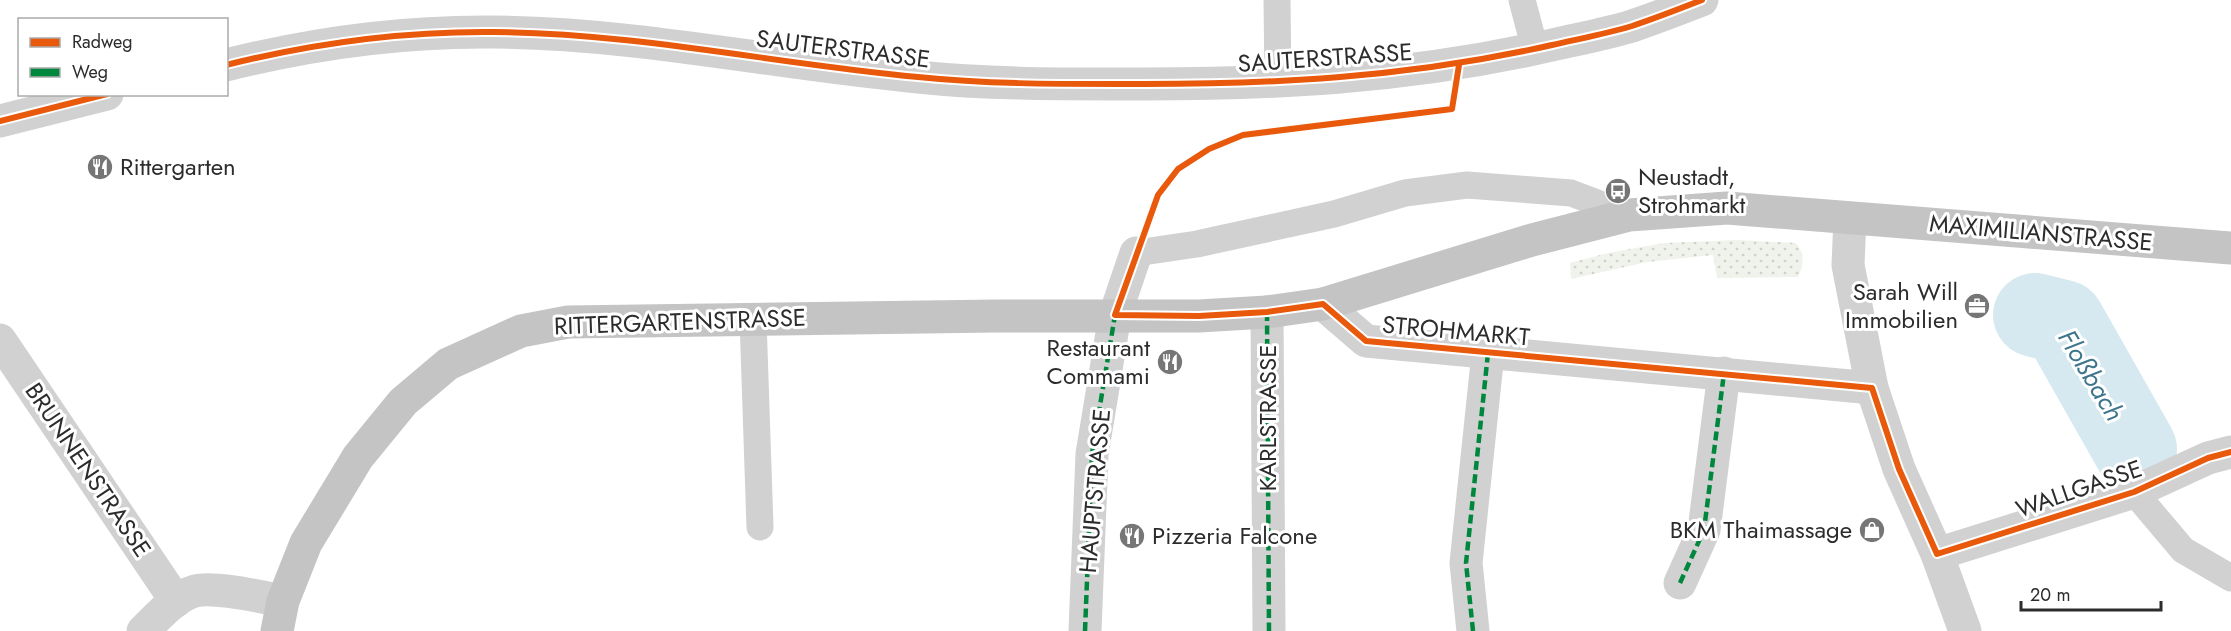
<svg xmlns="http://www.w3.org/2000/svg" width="2231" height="631" font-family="Jost,sans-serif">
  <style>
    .grass { fill: url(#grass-dots) }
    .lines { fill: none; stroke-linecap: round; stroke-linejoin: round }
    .stream { stroke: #d7e9f0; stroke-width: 14 }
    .river { stroke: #d7e9f0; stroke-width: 84 }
    .lane { stroke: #d1d1d1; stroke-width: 27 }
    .street { stroke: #d1d1d1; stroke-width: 33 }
    .primary { stroke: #c4c4c4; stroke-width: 33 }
    .quiet { stroke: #00873e; stroke-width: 4.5; stroke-dasharray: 9 4.5; stroke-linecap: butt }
    .cycleway-casing { stroke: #fff; stroke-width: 10 }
    .cycleway { stroke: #e8590c; stroke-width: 6 }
    .labels { text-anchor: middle; stroke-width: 6; stroke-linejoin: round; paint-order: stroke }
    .street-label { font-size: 24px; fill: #2c2c2c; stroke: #fff }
    .poi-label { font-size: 24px; fill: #2c2c2c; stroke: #fff; text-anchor: start }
    .water-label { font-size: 26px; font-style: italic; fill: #3d758c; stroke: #fff }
  </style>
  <defs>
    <pattern id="grass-dots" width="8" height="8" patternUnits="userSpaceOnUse" patternTransform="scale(1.5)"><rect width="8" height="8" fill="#f0f3eb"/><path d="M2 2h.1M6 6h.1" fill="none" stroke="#ced0ca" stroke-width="1.8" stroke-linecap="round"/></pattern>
  </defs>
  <rect width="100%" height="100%" fill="#fff"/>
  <path class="grass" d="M 1737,240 L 1796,243 C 1805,254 1804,264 1798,277 L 1717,278 L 1713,255 L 1647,262 L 1571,279 L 1570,263 L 1608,253 L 1664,243 Z"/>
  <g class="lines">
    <path class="stream" d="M 2097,402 L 2110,405"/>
    <path class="river" d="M 2035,315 L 2063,322 L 2135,449"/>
    <g class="lane">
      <path d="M 1277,0 L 1278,83"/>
      <path d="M 1522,0 L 1535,49"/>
      <path d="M 1136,253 L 1197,244 L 1334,214 L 1405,193 L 1467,185 L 1571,193 L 1629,215"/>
      <path d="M 753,319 L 760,527"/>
      <path d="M 2134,492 L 2183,550 L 2231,578"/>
    </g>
    <g class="street">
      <path d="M 226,65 C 314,43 404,31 494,32 C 636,33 777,64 918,77 C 985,84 1053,84 1120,84 C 1268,85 1407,78 1552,45 C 1578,39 1606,34 1632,26 C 1656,18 1679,9 1702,0"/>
      <path d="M 0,121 L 107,94"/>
      <path d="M 1850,218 L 1848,265 L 1872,388 L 1899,469 L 1937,554 L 1965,631"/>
      <path d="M 1323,304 L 1366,341 L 1872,388"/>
      <path d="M 1267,312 L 1269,631"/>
      <path d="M 0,340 L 176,601"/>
      <path d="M 1937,554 L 2134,492 L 2208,458 L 2231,452"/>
      <path d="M 1680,583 L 1704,530 L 1724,373"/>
      <path d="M 143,631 C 158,617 174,597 195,591 C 215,586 261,597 283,601"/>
      <path d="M 1085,631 L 1092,454 L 1115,315 L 1136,253"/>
      <path d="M 1473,631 L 1466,563 L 1488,353"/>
    </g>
    <path class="primary" d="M 277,631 L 283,601 L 306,543 L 358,457 L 403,402 L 448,364 L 521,331 L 568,322 L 996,316 L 1199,316 L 1267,312 L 1323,304 L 1532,240 L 1629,215 L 1727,208 L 2231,248"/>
    <g class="quiet">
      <path d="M 1267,312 L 1269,631"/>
      <path d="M 1680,583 L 1704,530 L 1724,373"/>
      <path d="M 1085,631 L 1092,454 L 1115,315"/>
      <path d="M 1473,631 L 1466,563 L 1488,353"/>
    </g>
    <g class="cycleway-casing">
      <g id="cycleway">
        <path d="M 226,65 C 314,43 404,31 494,32 C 636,33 777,64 918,77 C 985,84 1053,84 1120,84 C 1268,85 1407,78 1552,45 C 1578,39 1606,34 1632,26 C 1656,18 1679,9 1702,0"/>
        <path d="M 1459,65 L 1452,109 L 1243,135 L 1209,149 L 1178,169 L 1158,195 L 1115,315 L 1199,316 L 1267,312 L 1323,304 L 1366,341 L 1872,388 L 1899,469 L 1937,554 L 2134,492 L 2208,458 L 2231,452"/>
        <path d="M 0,121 L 107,94"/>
      </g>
    </g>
    <use href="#cycleway" class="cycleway"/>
  </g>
  <defs>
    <g id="restaurant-disc" transform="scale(1.35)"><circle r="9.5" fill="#767676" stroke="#fff"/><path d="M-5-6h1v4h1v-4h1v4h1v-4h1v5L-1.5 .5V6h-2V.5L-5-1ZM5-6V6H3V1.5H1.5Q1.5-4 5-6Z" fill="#fff"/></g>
    <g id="bus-disc" transform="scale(1.35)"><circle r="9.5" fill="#767676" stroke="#fff"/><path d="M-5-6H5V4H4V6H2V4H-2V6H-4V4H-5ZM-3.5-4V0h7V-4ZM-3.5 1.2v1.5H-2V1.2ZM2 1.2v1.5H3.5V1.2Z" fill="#fff"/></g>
    <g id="office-disc" transform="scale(1.35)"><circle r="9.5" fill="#767676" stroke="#fff"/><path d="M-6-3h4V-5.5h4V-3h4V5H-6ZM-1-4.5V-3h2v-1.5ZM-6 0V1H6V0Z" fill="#fff"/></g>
    <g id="shop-disc" transform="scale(1.35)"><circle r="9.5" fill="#767676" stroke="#fff"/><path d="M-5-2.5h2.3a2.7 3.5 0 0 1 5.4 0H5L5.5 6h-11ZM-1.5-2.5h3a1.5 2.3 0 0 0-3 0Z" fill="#fff"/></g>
  </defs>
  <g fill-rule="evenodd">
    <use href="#restaurant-disc" x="100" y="167"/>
    <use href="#bus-disc" x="1618" y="191"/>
    <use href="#office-disc" x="1977" y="306"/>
    <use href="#restaurant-disc" x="1170" y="362"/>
    <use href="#shop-disc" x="1872" y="530"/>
    <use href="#restaurant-disc" x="1132" y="536"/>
  </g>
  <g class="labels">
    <g class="street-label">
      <text transform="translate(843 49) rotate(7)" y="8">SAUTERSTRASSE</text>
      <text transform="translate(1325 58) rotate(-4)" y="8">SAUTERSTRASSE</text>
      <text transform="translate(2041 233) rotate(5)" y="8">MAXIMILIANSTRASSE</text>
      <text transform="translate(680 322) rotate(-2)" y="8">RITTERGARTENSTRASSE</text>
      <text transform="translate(1456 331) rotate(5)" y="8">STROHMARKT</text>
      <text transform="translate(1268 418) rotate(-90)" y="8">KARLSTRASSE</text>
      <text transform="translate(88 470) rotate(56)" y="8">BRUNNENSTRASSE</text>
      <text transform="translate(2079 489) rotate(-19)" y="8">WALLGASSE</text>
      <text transform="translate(1095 491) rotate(-85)" y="8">HAUPTSTRASSE</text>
    </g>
    <g class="poi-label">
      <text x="120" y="175">Rittergarten</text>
      <text x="1638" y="185">Neustadt,<tspan x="1638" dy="28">Strohmarkt</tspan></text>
      <text x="1958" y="300" text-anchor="end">Sarah Will<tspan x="1958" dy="28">Immobilien</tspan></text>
      <text x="1150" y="356" text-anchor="end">Restaurant<tspan x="1150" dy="28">Commami</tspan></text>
      <text x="1852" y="538" text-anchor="end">BKM Thaimassage</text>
      <text x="1152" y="544">Pizzeria Falcone</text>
    </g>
    <g class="water-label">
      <text transform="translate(2091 375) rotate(59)" y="9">Floßbach</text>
    </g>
  </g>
  <rect x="18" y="18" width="210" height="78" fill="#ffffff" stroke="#ababab" stroke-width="1.5"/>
  <rect x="30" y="38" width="30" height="9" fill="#e8590c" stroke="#ababab" stroke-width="1.5"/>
  <text x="72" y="48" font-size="18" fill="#2c2c2c">Radweg</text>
  <rect x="30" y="68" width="30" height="9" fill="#00873e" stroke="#ababab" stroke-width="1.5"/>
  <text x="72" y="78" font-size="18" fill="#2c2c2c">Weg</text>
  <path d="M2021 601v9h140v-9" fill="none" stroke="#2c2c2c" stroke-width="3"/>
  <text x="2030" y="601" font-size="18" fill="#2c2c2c" stroke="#ffffff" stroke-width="4.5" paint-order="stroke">20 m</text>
</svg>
